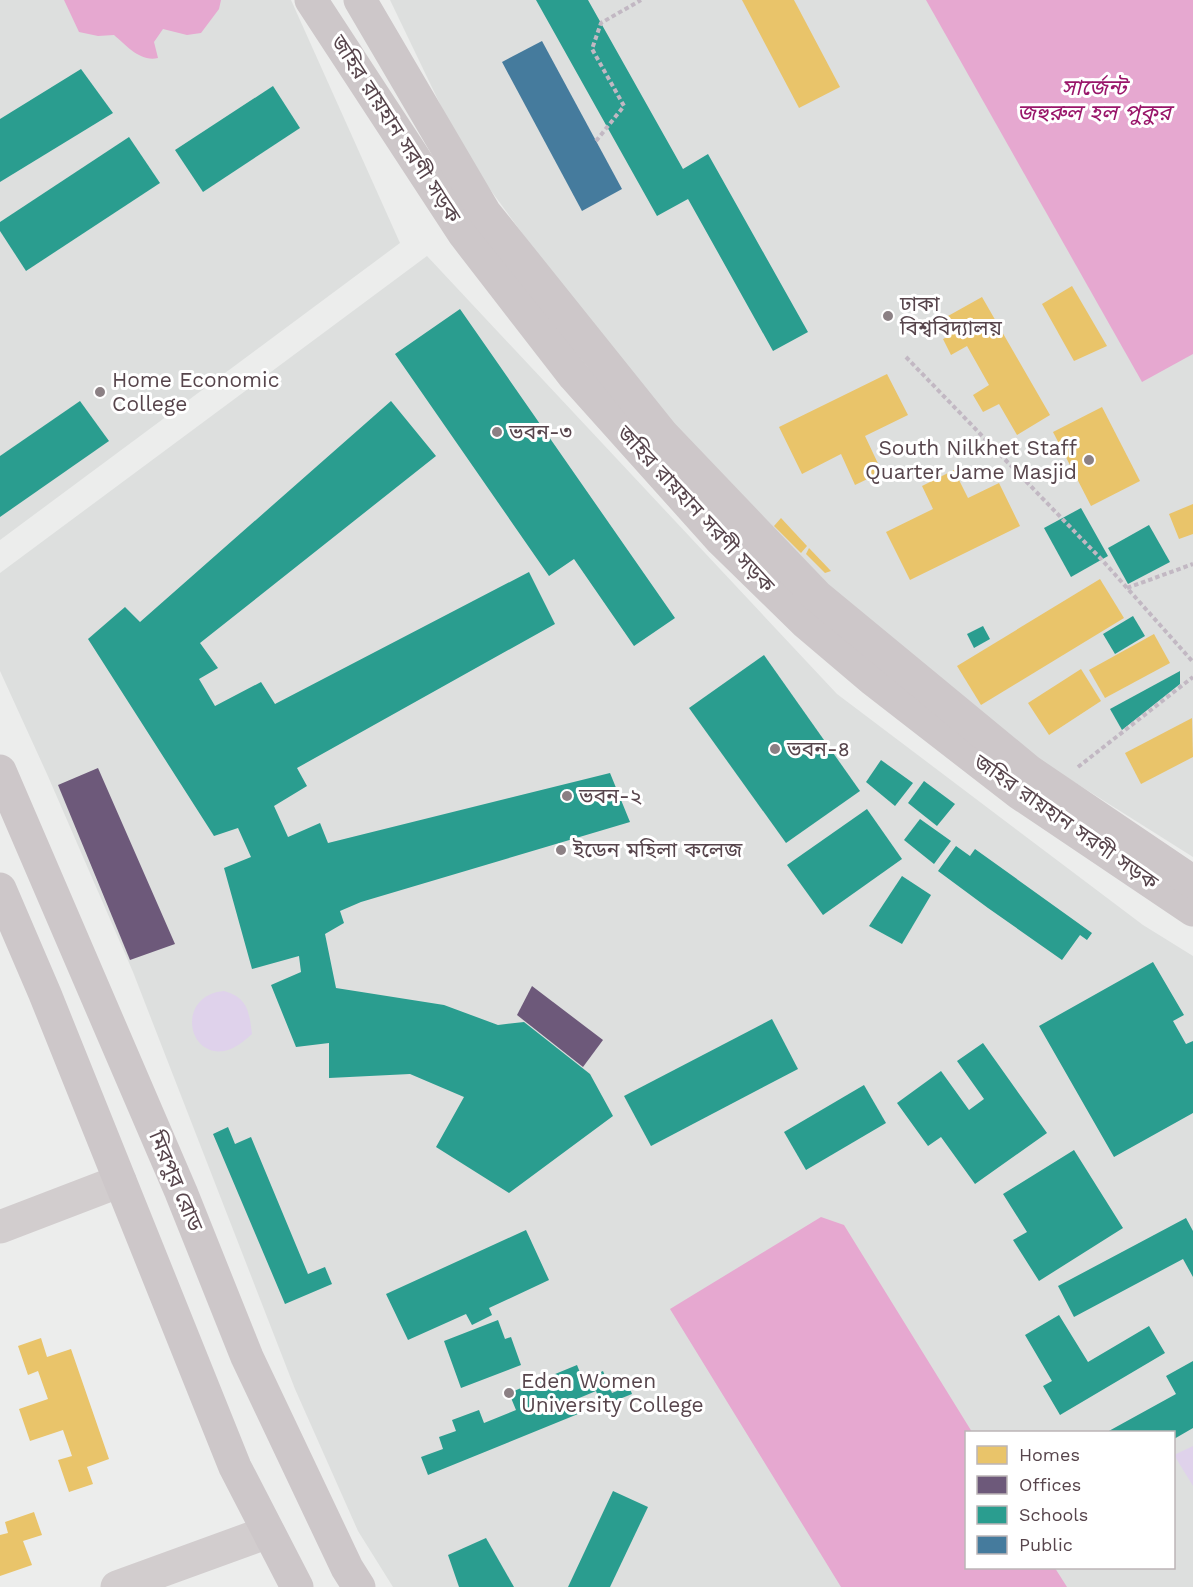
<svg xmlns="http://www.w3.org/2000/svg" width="1193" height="1587" font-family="'Work Sans','Noto Sans Bengali',sans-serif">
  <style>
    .education { fill: #dddfde; fill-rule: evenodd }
    .green { fill: #dfd2eb }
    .water { fill: #e6a8d0 }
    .homes { fill: #e9c46a }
    .offices { fill: #6d597a }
    .schools { fill: #2a9d8f }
    .public { fill: #457b9d }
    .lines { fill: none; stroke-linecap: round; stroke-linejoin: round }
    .path { stroke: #c2b8c3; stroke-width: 4; stroke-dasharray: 4.5 3; stroke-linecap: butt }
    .minor { stroke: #d2cdce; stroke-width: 33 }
    .major { stroke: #cdc7c9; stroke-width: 33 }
    .poi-dot { fill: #8b8084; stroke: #fff; stroke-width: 2 }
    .labels { text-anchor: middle; stroke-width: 6; stroke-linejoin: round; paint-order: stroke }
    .street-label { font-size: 21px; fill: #57454c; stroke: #fff }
    .poi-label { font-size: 21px; fill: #57454c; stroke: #fff; text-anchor: start }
    .water-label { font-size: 22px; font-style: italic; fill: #99166a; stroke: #fff }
  </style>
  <rect width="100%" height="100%" fill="#ecedec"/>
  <g class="education">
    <path d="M 0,0 L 291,0 L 400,243 L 0,540 Z"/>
    <path d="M 390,0 L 1193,0 L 1193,857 L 914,681 L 702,478 L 464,154 Z"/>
    <path d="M 427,256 L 837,694 L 1143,925 L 1193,956 L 1193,1587 L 393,1587 L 358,1531 L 295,1389 L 133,972 L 47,774 L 0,671 L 0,573 ZM 966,1432 L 1174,1432 L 1174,1568 L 966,1568 Z"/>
  </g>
  <g class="green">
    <path d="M 224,991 C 248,998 249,1011 252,1034 C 244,1041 235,1049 224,1051 C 186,1057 177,995 224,991 Z"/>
    <path d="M 1193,1446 L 1193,1486 L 1174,1455 Z"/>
  </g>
  <g class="water">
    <path d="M 64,0 L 221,0 L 219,9 L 201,33 L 187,35 L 163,29 L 154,42 L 158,58 C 140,62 127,46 114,35 L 98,36 L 79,32 Z"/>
    <path d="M 926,0 L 1193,0 L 1193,354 L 1142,382 Z"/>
    <path d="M 821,1217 L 844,1225 L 972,1432 L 966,1432 L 966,1568 L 1055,1568 L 1067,1587 L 841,1587 L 670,1309 Z"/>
  </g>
  <g class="homes">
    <path d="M 742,0 L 794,0 L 840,87 L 799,108 Z"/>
    <path d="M 1072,286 L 1107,346 L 1074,361 L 1042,304 Z"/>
    <path d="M 982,297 L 1050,415 L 1017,435 L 999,404 L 983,412 L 973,395 L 989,385 L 967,346 L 951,355 L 943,339 L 957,332 L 948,316 Z"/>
    <path d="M 887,374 L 908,415 L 865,436 L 882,472 L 855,485 L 841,454 L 802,474 L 779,427 Z"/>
    <path d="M 1102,407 L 1140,481 L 1091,506 L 1053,432 Z"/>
    <path d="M 954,470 L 968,498 L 999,483 L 1020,526 L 910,580 L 886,532 L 933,509 L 922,486 Z"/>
    <path d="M 1193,504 L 1193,534 L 1179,539 L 1169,514 Z"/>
    <path d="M 781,518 L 807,546 L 801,553 L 774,526 Z"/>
    <path d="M 809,548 L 831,571 L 825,573 L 806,554 Z"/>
    <path d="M 1100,579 L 1124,618 L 981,705 L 957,666 Z"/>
    <path d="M 1154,634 L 1170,663 L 1105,698 L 1089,670 Z"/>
    <path d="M 1081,669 L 1101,701 L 1049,735 L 1028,703 Z"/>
    <path d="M 1192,718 L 1193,757 L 1141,784 L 1125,753 Z"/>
    <path d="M 41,1338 L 47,1357 L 71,1349 L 109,1459 L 87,1467 L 93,1484 L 69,1492 L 58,1460 L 72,1456 L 63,1430 L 30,1441 L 19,1409 L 48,1399 L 38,1371 L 28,1375 L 18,1346 Z"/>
    <path d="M 34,1512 L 42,1535 L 23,1541 L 32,1565 L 0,1576 L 0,1535 L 8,1533 L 5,1522 Z"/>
  </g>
  <g class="offices">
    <path d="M 98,768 L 175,944 L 130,960 L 58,785 Z"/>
    <path d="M 532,986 L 603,1040 L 583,1067 L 517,1015 Z"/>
  </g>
  <g class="schools">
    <path d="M 536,0 L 588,0 L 683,169 L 708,154 L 808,332 L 773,351 L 688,199 L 657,216 Z"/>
    <path d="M 81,69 L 113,113 L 0,182 L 0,119 Z"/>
    <path d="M 273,86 L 300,128 L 203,192 L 175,150 Z"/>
    <path d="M 129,137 L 160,183 L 26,271 L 0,231 L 0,222 Z"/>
    <path d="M 460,309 L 675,618 L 634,646 L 574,559 L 549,576 L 395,354 Z"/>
    <path d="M 80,401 L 109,441 L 0,517 L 0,456 Z"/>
    <path d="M 391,401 L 436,456 L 200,643 L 218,668 L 199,679 L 215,706 L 261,682 L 275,704 L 529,572 L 555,624 L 297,768 L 307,786 L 274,806 L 288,837 L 320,823 L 328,843 L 610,773 L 630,822 L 361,902 L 340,911 L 344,923 L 325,934 L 336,988 L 444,1005 L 498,1025 L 524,1022 L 590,1074 L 613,1116 L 509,1193 L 436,1147 L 464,1097 L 410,1074 L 329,1078 L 329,1043 L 296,1047 L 271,985 L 301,972 L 299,956 L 252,969 L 224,868 L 251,857 L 238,828 L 214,836 L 88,639 L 125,607 L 140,622 Z"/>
    <path d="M 1081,508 L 1108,556 L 1071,577 L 1044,528 Z"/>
    <path d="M 1149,525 L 1170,562 L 1128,584 L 1108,548 Z"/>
    <path d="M 1133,616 L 1145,636 L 1115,654 L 1103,634 Z"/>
    <path d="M 983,626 L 990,639 L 974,648 L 967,634 Z"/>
    <path d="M 764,655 L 860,791 L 786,843 L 689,708 Z"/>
    <path d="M 1180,671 L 1180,684 L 1122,730 L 1110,709 Z"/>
    <path d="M 881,760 L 913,783 L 895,806 L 866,782 Z"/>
    <path d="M 924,781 L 955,804 L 937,826 L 908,803 Z"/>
    <path d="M 867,809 L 902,859 L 823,915 L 787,865 Z"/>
    <path d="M 920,819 L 951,841 L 934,864 L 904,840 Z"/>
    <path d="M 956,846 L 970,856 L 975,849 L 1092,933 L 1087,940 L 1080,935 L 1062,960 L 988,908 L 938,871 Z"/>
    <path d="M 902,876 L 931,895 L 902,944 L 869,926 Z"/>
    <path d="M 1153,962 L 1184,1015 L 1173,1021 L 1186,1044 L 1193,1041 L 1193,1113 L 1114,1157 L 1039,1026 Z"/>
    <path d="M 772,1019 L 798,1069 L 651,1146 L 624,1096 Z"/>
    <path d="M 983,1043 L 1047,1133 L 975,1184 L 941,1137 L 928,1146 L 897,1103 L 941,1071 L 969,1110 L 984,1099 L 957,1061 Z"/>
    <path d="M 864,1085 L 886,1123 L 806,1170 L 784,1132 Z"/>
    <path d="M 228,1127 L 235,1144 L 251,1137 L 308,1274 L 325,1267 L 332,1284 L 285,1304 L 213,1134 Z"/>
    <path d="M 1074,1150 L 1123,1228 L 1039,1281 L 1013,1240 L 1027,1232 L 1003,1194 Z"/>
    <path d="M 1186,1218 L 1193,1231 L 1193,1277 L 1183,1259 L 1074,1317 L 1058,1286 Z"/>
    <path d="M 526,1230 L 549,1280 L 489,1308 L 492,1315 L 472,1325 L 466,1314 L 408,1340 L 386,1294 Z"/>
    <path d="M 1059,1315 L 1088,1362 L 1149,1326 L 1165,1353 L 1060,1415 L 1043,1386 L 1052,1381 L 1025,1335 Z"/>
    <path d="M 498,1320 L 505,1339 L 511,1337 L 521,1365 L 461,1388 L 444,1341 Z"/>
    <path d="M 1193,1361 L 1193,1428 L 1174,1439 L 1174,1432 L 1107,1432 L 1176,1394 L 1166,1376 Z"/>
    <path d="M 577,1365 L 583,1380 L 603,1371 L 612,1393 L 629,1386 L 632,1394 L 602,1406 L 596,1391 L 572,1401 L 578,1414 L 428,1475 L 421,1457 L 443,1449 L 439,1437 L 456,1431 L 452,1420 L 479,1410 L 484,1423 L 516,1410 L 509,1393 Z"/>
    <path d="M 613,1491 L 648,1507 L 610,1587 L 568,1587 Z"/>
    <path d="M 486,1538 L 514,1587 L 459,1587 L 448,1555 Z"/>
  </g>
  <path class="public" d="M 542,41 L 622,189 L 582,211 L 502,62 Z"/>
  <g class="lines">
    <g class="path">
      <path d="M 596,141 L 624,106 L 592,49 L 601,23 L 641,0"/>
      <path d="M 906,357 L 1103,561 L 1193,662"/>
      <path d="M 1127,588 L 1193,564"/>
      <path d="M 1078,767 L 1193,677"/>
    </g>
    <g class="minor">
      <path d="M 0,1227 L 120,1181"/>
      <path d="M 117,1587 L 268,1532"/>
    </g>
    <g class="major">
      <path d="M 311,0 L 464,234 L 525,313 L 574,376 L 721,540 L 806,623 L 872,679 L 1019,793 L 1193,910"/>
      <path d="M 360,0 L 485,213 L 663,435 L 817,596 L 1029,771 L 1193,882"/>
      <path d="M 0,771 L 181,1192 L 247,1357 L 347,1568 L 359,1587"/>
      <path d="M 0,889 L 45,994 L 235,1467 L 297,1587"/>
    </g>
  </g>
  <g class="poi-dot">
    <circle cx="888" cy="316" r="6"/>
    <circle cx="100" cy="392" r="6"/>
    <circle cx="497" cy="432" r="6"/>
    <circle cx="1089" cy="460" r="6"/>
    <circle cx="775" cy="749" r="6"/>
    <circle cx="567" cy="796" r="6"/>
    <circle cx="561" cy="850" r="6"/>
    <circle cx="509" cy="1393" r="6"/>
  </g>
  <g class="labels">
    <g class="street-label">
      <text transform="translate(396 129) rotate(57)" y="7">জহির রায়হান সরণী সড়ক</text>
      <text transform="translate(696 509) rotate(47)" y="7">জহির রায়হান সরণী সড়ক</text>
      <text transform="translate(1066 822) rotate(35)" y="7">জহির রায়হান সরণী সড়ক</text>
      <text transform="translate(176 1181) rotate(67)" y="7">মিরপুর রোড</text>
    </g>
    <g class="poi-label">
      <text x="900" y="311">ঢাকা<tspan x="900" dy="24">বিশ্ববিদ্যালয়</tspan></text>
      <text x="112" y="387">Home Economic<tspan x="112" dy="24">College</tspan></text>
      <text x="509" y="439">ভবন-৩</text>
      <text x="1077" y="455" text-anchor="end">South Nilkhet Staff<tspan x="1077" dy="24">Quarter Jame Masjid</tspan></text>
      <text x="787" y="756">ভবন-৪</text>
      <text x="579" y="803">ভবন-২</text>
      <text x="573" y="857">ইডেন মহিলা কলেজ</text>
      <text x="521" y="1388">Eden Women<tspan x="521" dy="24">University College</tspan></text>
    </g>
    <g class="water-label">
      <text x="1094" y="95">সার্জেন্ট<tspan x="1094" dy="25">জহুরুল হল পুকুর</tspan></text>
    </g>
  </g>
  <rect x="965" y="1431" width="210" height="138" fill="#ffffff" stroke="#bcb5b7" stroke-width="1.5"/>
  <rect x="977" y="1446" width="30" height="18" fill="#e9c46a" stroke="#bcb5b7" stroke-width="1.5"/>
  <text x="1019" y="1461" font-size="18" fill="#57454c">Homes</text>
  <rect x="977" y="1476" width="30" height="18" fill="#6d597a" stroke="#bcb5b7" stroke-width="1.5"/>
  <text x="1019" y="1491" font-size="18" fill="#57454c">Offices</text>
  <rect x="977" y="1506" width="30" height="18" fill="#2a9d8f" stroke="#bcb5b7" stroke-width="1.5"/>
  <text x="1019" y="1521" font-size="18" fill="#57454c">Schools</text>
  <rect x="977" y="1536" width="30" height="18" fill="#457b9d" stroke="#bcb5b7" stroke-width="1.5"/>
  <text x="1019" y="1551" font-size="18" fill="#57454c">Public</text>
</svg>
